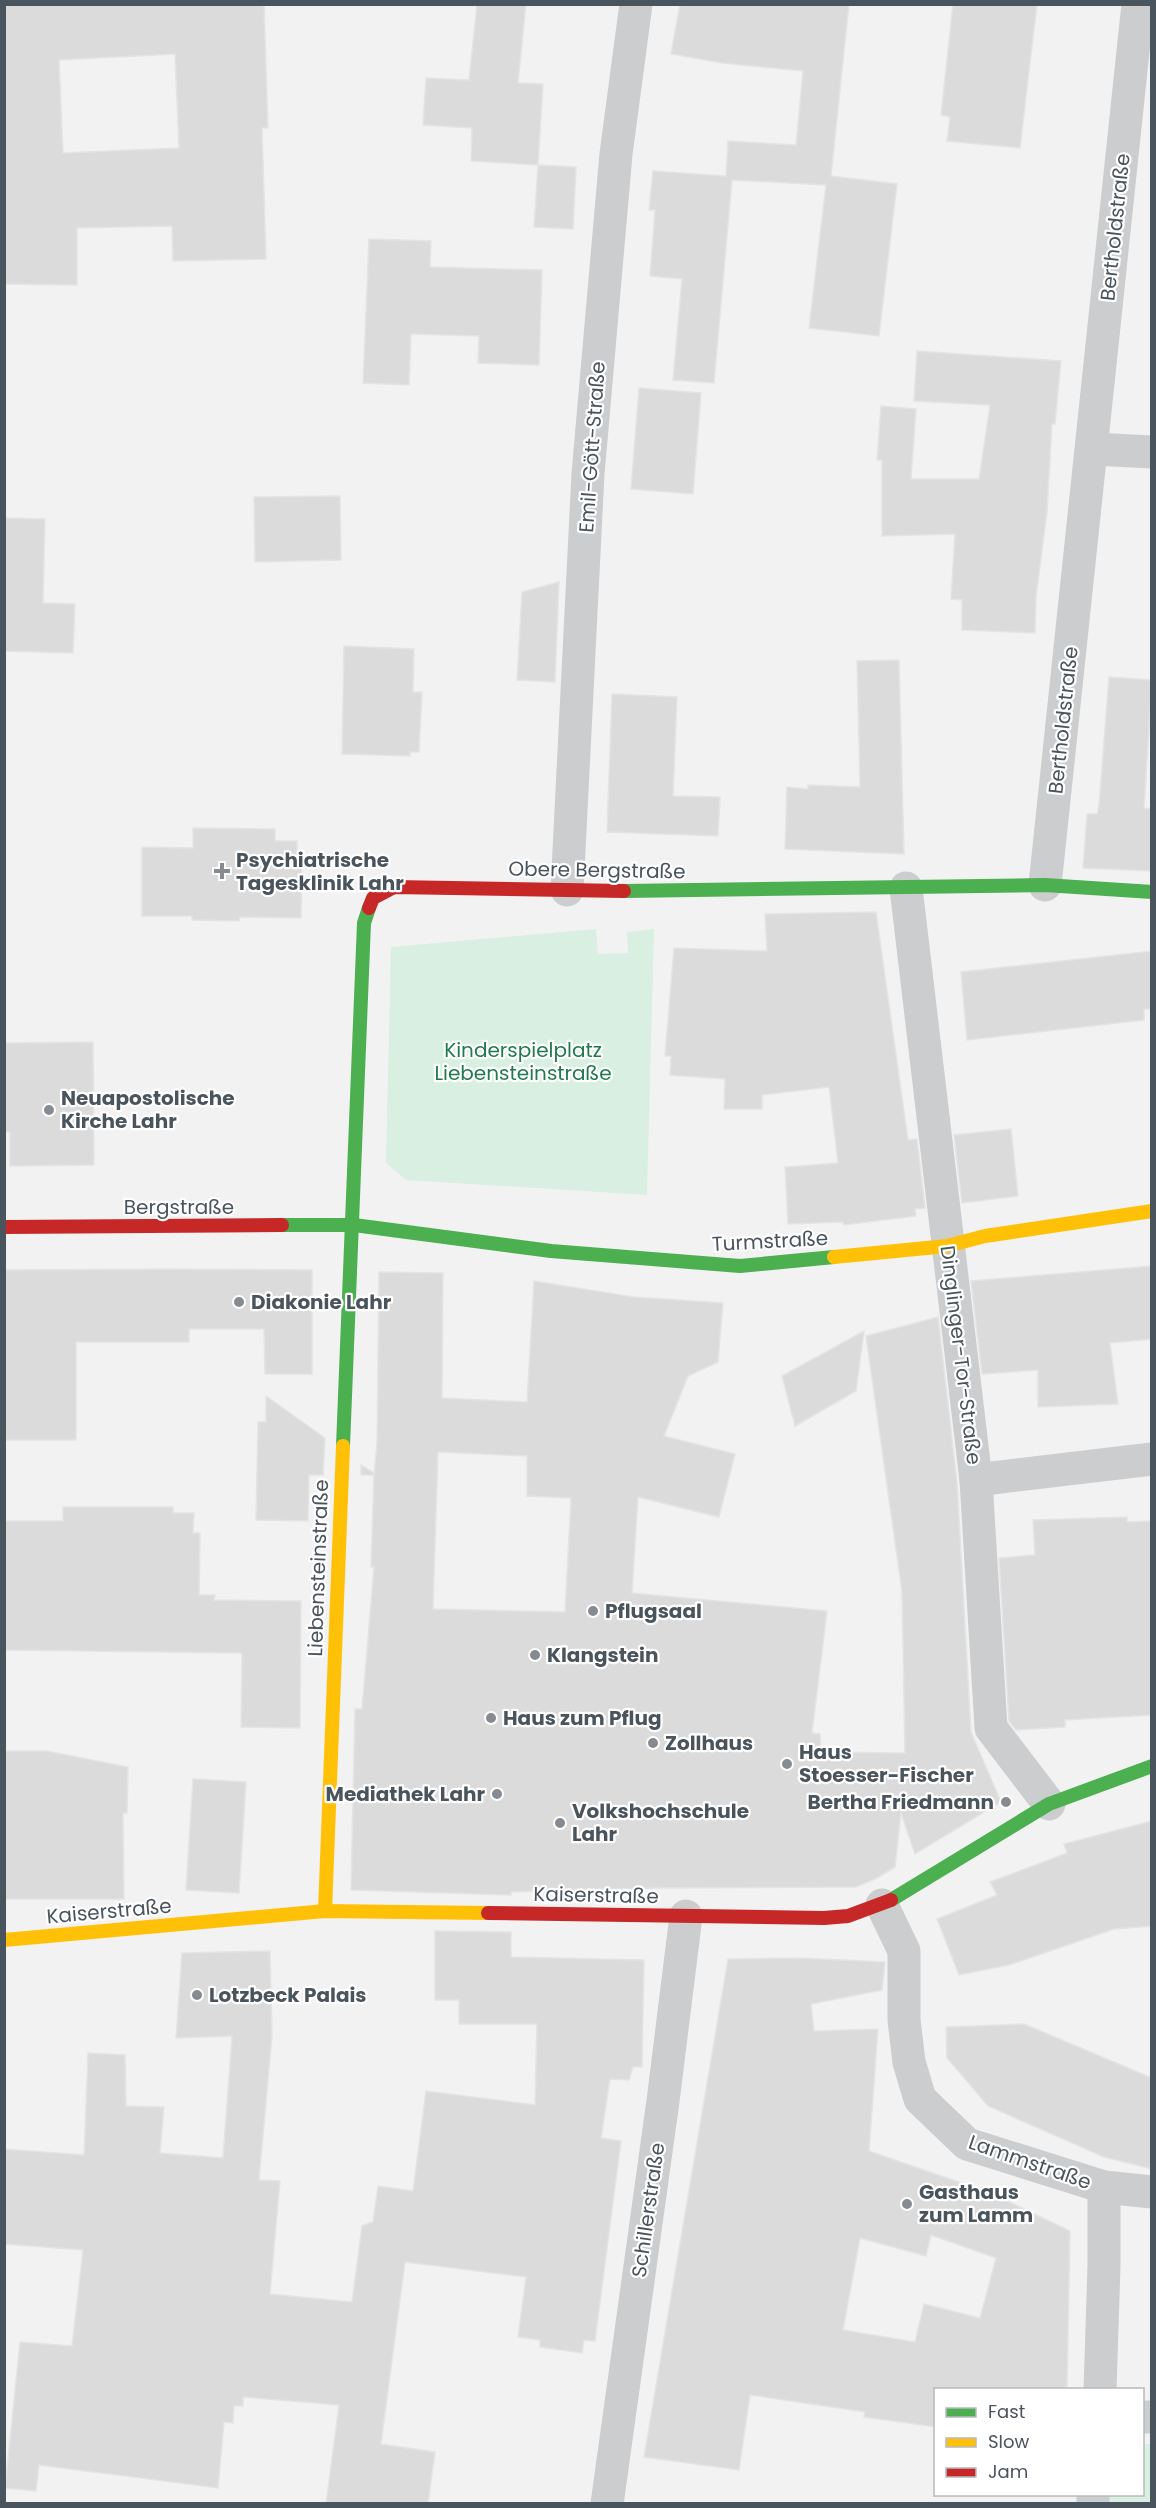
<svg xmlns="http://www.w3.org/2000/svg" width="1156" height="2508" font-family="Poppins,sans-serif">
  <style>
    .green { fill: #d9efe2 }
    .building { fill: #dbdbdc; stroke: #e4e4e5; stroke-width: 1.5; fill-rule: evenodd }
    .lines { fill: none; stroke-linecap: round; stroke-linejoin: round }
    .street { stroke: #cccdcf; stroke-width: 33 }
    .fast { stroke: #4caf50; stroke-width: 14 }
    .slow { stroke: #ffc107; stroke-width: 14 }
    .jam { stroke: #c62828; stroke-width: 14 }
    .poi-dot { fill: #858b91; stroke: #fff; stroke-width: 2 }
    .labels { text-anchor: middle; stroke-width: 4.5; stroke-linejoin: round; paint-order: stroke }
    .street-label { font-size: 20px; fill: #4a545d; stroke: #fff }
    .poi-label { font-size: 20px; font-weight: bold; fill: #4a545d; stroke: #fff; text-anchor: start }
    .park-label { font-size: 20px; fill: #207a4e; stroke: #fff }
  </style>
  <rect width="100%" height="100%" fill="#f2f2f2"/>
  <g class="green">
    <path d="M 596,929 L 598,954 L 628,953 L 627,932 L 654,929 L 647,1195 L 406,1180 L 386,1163 L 391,947 Z"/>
    <path d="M 1143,2444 L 1151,2444 L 1151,2503 L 1108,2504 L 1108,2495 L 1142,2494 Z"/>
  </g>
  <g class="building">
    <path d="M 4,4 L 264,4 L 268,128 L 262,128 L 266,259 L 173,261 L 172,226 L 77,228 L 77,285 L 4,284 ZM 175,54 L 179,148 L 63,153 L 59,60 Z"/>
    <path d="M 477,4 L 526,4 L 518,83 L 543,84 L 538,165 L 471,161 L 472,128 L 423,125 L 426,78 L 469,80 Z"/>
    <path d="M 680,4 L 849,4 L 831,176 L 897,184 L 879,336 L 809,328 L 826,185 L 732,180 L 714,383 L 673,380 L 682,279 L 650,276 L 655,210 L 649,210 L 653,171 L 726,176 L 728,141 L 796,145 L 803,71 L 722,63 L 671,54 Z"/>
    <path d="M 953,4 L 1037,4 L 1020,148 L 947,141 L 950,117 L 941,115 Z"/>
    <path d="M 538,165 L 576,167 L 573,229 L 534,227 Z"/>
    <path d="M 369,239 L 431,241 L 430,267 L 542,270 L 539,365 L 478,363 L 479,336 L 411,334 L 409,385 L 363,383 Z"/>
    <path d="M 917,351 L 1061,361 L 1055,424 L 1052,424 L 1047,512 L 1036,597 L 1035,633 L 962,630 L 962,600 L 951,599 L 955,534 L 882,536 L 882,460 L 877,460 L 881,406 L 916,409 L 911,479 L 979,479 L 990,405 L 914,401 Z"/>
    <path d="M 639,388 L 701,393 L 693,494 L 631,489 Z"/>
    <path d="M 340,496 L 341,560 L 255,562 L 254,497 Z"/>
    <path d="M 4,518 L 45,519 L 43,603 L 75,604 L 73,653 L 4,651 Z"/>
    <path d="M 559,582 L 555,682 L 517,680 L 522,592 Z"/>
    <path d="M 344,646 L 414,649 L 413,692 L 422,692 L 419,752 L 410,752 L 410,756 L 342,754 Z"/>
    <path d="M 899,660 L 904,854 L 785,849 L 787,787 L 808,789 L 808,785 L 860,787 L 857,661 Z"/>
    <path d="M 1109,677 L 1152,680 L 1144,808 L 1152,809 L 1152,871 L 1083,868 L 1087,814 L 1097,814 L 1099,805 Z"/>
    <path d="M 612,694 L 677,697 L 673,796 L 720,797 L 718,836 L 607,832 Z"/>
    <path d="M 193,828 L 275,829 L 275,841 L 297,841 L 297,852 L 302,852 L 301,918 L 240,917 L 239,921 L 192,920 L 192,916 L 142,916 L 142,847 L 193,848 Z"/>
    <path d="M 876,912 L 908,1140 L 917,1139 L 925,1208 L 915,1209 L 916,1216 L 844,1225 L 843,1222 L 788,1224 L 785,1167 L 838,1163 L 829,1087 L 762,1095 L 762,1109 L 724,1109 L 725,1079 L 670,1075 L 671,1056 L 665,1056 L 674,948 L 767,951 L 765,914 Z"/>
    <path d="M 1152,951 L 1152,1009 L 1144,1009 L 1144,1020 L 967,1040 L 961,972 Z"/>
    <path d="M 93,1042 L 94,1165 L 10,1166 L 10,1132 L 4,1132 L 4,1043 Z"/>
    <path d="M 1011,1129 L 1018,1196 L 962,1203 L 954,1135 Z"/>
    <path d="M 1152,1266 L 1152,1339 L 1110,1343 L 1118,1404 L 1038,1407 L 1038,1370 L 982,1374 L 971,1281 Z"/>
    <path d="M 165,1269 L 312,1270 L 312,1374 L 265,1374 L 264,1329 L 189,1329 L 189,1342 L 76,1342 L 76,1440 L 4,1440 L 4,1270 Z"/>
    <path d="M 379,1272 L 443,1273 L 442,1398 L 527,1402 L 534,1281 L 634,1297 L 723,1303 L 718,1362 L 688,1376 L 664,1436 L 735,1454 L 719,1517 L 638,1497 L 632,1593 L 827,1611 L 812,1733 L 820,1734 L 821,1752 L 905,1753 L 902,1592 L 866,1336 L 938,1317 L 957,1482 L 971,1732 L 1001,1802 L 915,1854 L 901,1813 L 895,1867 L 877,1878 L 856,1887 L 657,1888 L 511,1892 L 511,1895 L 351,1890 L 355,1709 L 362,1709 L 374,1567 L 371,1567 L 374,1475 L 361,1475 L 361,1465 L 374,1473 L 377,1444 ZM 438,1452 L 527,1456 L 527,1496 L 571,1498 L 565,1612 L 433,1609 Z"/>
    <path d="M 864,1331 L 856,1391 L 795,1426 L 782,1376 Z"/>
    <path d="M 266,1396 L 325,1438 L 323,1475 L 309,1475 L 308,1521 L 256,1520 L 258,1422 L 266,1422 Z"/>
    <path d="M 63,1507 L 173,1507 L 173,1513 L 194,1513 L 193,1533 L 200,1533 L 199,1595 L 215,1595 L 214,1600 L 301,1601 L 300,1728 L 241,1727 L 242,1653 L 4,1650 L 4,1521 L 63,1521 Z"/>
    <path d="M 1127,1517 L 1127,1522 L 1152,1521 L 1152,1715 L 1065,1720 L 1065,1727 L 1016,1730 L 1009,1721 L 999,1558 L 1035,1555 L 1033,1520 Z"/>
    <path d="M 4,1751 L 47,1751 L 128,1767 L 127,1813 L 123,1813 L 124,1899 L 4,1899 Z"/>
    <path d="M 193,1779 L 246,1782 L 239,1893 L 186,1890 Z"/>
    <path d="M 1152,1821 L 1152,1926 L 1114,1929 L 1009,1965 L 959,1975 L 937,1919 L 997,1895 L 990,1882 L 1067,1853 L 1064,1844 Z"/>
    <path d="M 435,1931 L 511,1932 L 511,1957 L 644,1960 L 642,2067 L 633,2067 L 629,2080 L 610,2079 L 601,2138 L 621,2141 L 595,2341 L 584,2340 L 582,2353 L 540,2347 L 540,2340 L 518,2337 L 526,2277 L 405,2262 L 381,2444 L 435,2452 L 428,2504 L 326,2504 L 339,2405 L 243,2397 L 243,2406 L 234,2406 L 233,2423 L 224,2422 L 218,2488 L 39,2465 L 36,2491 L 5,2488 L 20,2342 L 72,2346 L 83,2250 L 4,2244 L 4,2149 L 84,2155 L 88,2053 L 125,2055 L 126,2106 L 164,2107 L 160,2153 L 223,2158 L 232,2036 L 176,2038 L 182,1953 L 270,1951 L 272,2036 L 259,2180 L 280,2181 L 270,2294 L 352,2302 L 362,2226 L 373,2222 L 378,2186 L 413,2191 L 426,2091 L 535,2105 L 537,2024 L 459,2024 L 459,2000 L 435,2000 Z"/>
    <path d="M 800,1958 L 885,1962 L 882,1990 L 811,2004 L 814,2031 L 878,2029 L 869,2151 L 993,2194 L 1070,2231 L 1067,2390 L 936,2390 L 936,2427 L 864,2417 L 865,2412 L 750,2395 L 739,2470 L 644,2457 L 728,1959 ZM 931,2235 L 996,2258 L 980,2318 L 924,2304 L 915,2342 L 843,2330 L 860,2238 L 926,2256 Z"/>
    <path d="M 1024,2024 L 1152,2078 L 1152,2169 L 1104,2157 L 988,2106 L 947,2058 L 946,2027 Z"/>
  </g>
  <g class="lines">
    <g class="street">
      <path d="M 1093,449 L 1152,452"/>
      <path d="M 1045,885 L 1138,4"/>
      <path d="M 906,888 L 976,1480 L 991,1728 L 1049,1804"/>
      <path d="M 567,890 L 588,474 L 616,154 L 636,4"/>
      <path d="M 976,1480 L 1152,1459"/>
      <path d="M 882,1905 L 904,1951 L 904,2020 L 909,2062 L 920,2099 L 967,2144 L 1104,2187 L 1152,2192"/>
      <path d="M 1100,2390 L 1104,2266 L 1104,2187"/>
      <path d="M 1142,2417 L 1152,2417"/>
      <path d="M 607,2504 L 663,2101 L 686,1916"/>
      <path d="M 1093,2504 L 1093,2494"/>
    </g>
    <g class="fast">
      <path d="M 624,891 L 1045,885 L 1152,892"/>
      <path d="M 282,1225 L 354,1225 L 551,1251 L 740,1266 L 834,1257"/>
      <path d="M 343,1446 L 364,923 L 369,908"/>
      <path d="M 891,1900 L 1049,1804 L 1152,1766"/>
    </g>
    <g class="slow">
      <path d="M 834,1257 L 947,1246 L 985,1236 L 1152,1211"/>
      <path d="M 325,1911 L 343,1446"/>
      <path d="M 4,1940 L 325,1911 L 488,1913"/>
    </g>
    <g class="jam">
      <path d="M 369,908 L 373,898 L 394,887 L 624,891"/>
      <path d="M 4,1227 L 282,1225"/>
      <path d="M 488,1913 L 824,1918 L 848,1916 L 891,1900"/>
    </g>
  </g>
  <g class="poi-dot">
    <path d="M219 862h6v6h6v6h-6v6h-6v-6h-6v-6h6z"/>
    <circle cx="49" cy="1110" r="6"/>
    <circle cx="239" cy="1302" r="6"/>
    <circle cx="593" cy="1611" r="6"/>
    <circle cx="535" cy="1655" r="6"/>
    <circle cx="491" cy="1718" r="6"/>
    <circle cx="653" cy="1743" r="6"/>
    <circle cx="787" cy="1764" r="6"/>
    <circle cx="497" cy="1794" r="6"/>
    <circle cx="1006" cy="1802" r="6"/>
    <circle cx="560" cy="1823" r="6"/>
    <circle cx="197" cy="1995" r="6"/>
    <circle cx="907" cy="2204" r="6"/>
  </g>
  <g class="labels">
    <g class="street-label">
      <text transform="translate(1115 227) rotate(-84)" y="7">Bertholdstraße</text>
      <text transform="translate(592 447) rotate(-86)" y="7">Emil-Gött-Straße</text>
      <text transform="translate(1063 720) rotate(-84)" y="7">Bertholdstraße</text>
      <text transform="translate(597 870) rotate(1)" y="7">Obere Bergstraße</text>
      <text x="179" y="1214">Bergstraße</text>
      <text transform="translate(770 1241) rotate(-3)" y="7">Turmstraße</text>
      <text transform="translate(961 1355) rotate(83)" y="7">Dinglinger-Tor-Straße</text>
      <text transform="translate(318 1568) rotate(-88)" y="7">Liebensteinstraße</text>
      <text transform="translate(596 1895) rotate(1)" y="7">Kaiserstraße</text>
      <text transform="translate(109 1911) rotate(-5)" y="7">Kaiserstraße</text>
      <text transform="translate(1030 2162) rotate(19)" y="7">Lammstraße</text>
      <text transform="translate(648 2210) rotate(-82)" y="7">Schillerstraße</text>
    </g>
    <g class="poi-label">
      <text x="236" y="867">Psychiatrische<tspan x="236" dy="23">Tagesklinik Lahr</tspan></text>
      <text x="61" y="1105">Neuapostolische<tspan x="61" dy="23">Kirche Lahr</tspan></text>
      <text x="251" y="1309">Diakonie Lahr</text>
      <text x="605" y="1618">Pflugsaal</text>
      <text x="547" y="1662">Klangstein</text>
      <text x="503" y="1725">Haus zum Pflug</text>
      <text x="665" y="1750">Zollhaus</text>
      <text x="799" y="1759">Haus<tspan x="799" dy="23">Stoesser-Fischer</tspan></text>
      <text x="485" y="1801" text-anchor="end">Mediathek Lahr</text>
      <text x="994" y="1809" text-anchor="end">Bertha Friedmann</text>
      <text x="572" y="1818">Volkshochschule<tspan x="572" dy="23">Lahr</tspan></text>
      <text x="209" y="2002">Lotzbeck Palais</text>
      <text x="919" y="2199">Gasthaus<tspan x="919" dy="23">zum Lamm</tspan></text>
    </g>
    <g class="park-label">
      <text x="523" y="1057">Kinderspielplatz<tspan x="523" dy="23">Liebensteinstraße</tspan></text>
    </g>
  </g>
  <rect width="1156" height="2508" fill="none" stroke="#4a545d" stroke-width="12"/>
  <rect x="934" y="2388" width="210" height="108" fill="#ffffff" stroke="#b7bbbe" stroke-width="1.5"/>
  <rect x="946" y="2408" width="30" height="9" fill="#4caf50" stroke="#b7bbbe" stroke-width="1.5"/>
  <text x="988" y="2418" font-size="18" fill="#4a545d">Fast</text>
  <rect x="946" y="2438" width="30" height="9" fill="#ffc107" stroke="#b7bbbe" stroke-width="1.5"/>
  <text x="988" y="2448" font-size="18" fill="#4a545d">Slow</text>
  <rect x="946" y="2468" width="30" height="9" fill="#c62828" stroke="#b7bbbe" stroke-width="1.5"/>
  <text x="988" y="2478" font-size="18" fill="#4a545d">Jam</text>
</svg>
